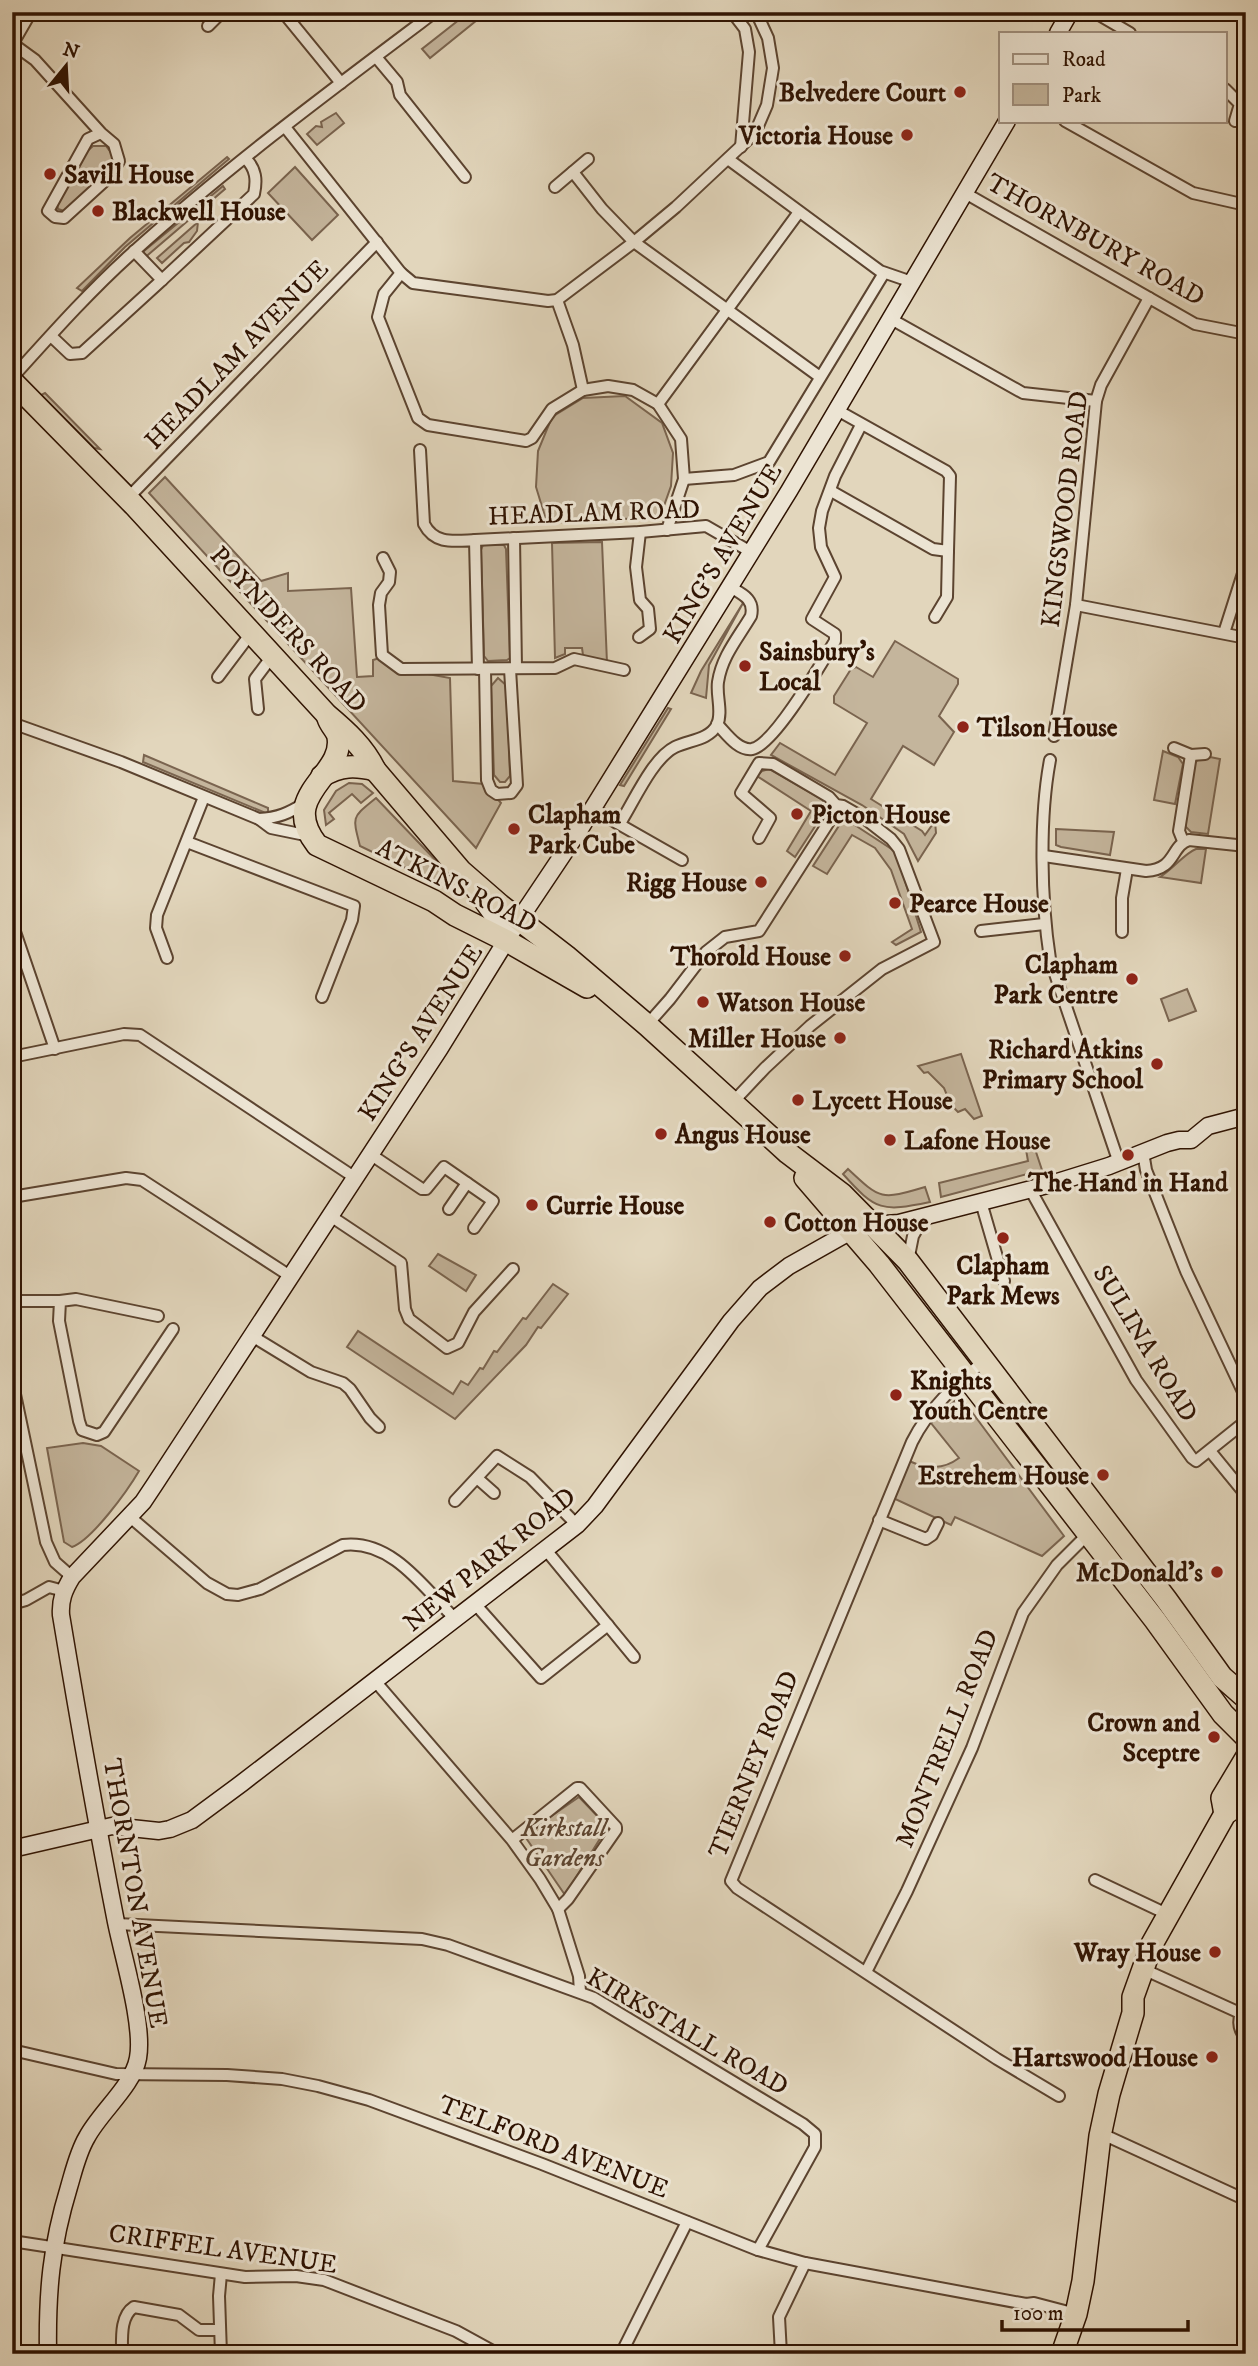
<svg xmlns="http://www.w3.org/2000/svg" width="1258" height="2366" font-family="'IM FELL DW Pica',serif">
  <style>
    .green { fill: #c4b59c; stroke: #7a644f; stroke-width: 2 }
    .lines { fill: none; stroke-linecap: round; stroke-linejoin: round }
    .street-casing { stroke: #5c4430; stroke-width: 14 }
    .secondary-casing { stroke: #2f1302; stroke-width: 19 }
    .highway-casing { stroke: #2f1302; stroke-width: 24 }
    .street { stroke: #ece4d3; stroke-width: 10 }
    .secondary { stroke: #ece4d3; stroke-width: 16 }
    .highway { stroke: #e2d6bc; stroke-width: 21 }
    .poi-dot { fill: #8f2418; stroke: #ece4d3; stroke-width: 2.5 }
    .labels { text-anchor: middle; stroke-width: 6; stroke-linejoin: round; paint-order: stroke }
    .poi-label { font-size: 26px; font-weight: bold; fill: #2f1302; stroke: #ece4d3; text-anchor: start }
    .street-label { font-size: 26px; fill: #2f1302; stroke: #ece4d3 }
    .park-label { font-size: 26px; font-style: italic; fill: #5c4430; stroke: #ece4d3 }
  </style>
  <rect width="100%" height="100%" fill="#e2d6bc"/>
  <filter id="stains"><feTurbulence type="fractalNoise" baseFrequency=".00286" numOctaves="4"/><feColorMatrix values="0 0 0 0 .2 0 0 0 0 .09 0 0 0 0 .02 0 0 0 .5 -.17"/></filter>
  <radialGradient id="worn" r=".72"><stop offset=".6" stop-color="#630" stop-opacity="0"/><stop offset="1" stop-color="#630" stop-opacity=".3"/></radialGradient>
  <g class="green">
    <path d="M 469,12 L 487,12 L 430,58 L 422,49 Z"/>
    <path d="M 336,113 L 344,123 L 317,145 L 307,134 L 316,126 L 322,127 L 321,122 Z"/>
    <path d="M 93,146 L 106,146 L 112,154 L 112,167 L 67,212 L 58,209 L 57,204 L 84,154 Z"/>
    <path d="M 227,157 L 229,159 L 125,247 L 82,291 L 77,288 L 130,238 Z"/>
    <path d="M 295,167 L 338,215 L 312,240 L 268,193 Z"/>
    <path d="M 223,186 L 225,189 L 142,260 L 144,251 Z"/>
    <path d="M 198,222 L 197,231 L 189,242 L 184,243 L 162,263 L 157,258 Z"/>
    <path d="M 45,393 L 100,449 L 94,448 L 41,395 Z"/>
    <path d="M 625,396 L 662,423 L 673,453 L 671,486 L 660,517 L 547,523 L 536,487 L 538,451 L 552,417 L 583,398 Z"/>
    <path d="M 165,477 L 261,581 L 288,573 L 288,591 L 351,588 L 357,677 L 373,676 L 373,660 L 383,657 L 389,667 L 450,678 L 453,781 L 484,784 L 501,803 L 476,848 L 149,493 Z"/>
    <path d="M 602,542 L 607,663 L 586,657 L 583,655 L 582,648 L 565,648 L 565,654 L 555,658 L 552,543 Z"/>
    <path d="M 486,544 L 504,545 L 506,549 L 510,658 L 507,660 L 488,661 L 484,656 L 481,550 L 483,545 Z"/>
    <path d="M 743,603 L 709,665 L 706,698 L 691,693 L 701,671 Z"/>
    <path d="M 895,641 L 958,679 L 958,684 L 939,716 L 954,732 L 934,765 L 903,746 L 871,799 L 922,831 L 925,835 L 935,821 L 936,833 L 918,861 L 904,834 L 862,805 L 771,755 L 780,743 L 835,775 L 867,723 L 834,703 L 834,696 L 851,669 L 856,667 L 873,677 Z"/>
    <path d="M 498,678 L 507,686 L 510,776 L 505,782 L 500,782 L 494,775 L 491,686 Z"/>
    <path d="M 668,708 L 671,709 L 624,786 L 620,785 Z"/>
    <path d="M 1163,751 L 1178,757 L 1183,764 L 1175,804 L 1154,800 Z"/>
    <path d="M 144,755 L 268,808 L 268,814 L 143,762 Z"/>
    <path d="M 1210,757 L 1220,759 L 1208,834 L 1191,832 L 1185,826 L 1194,764 L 1199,758 Z"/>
    <path d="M 769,769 L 823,800 L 825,811 L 795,857 L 787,851 L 811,811 L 757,776 L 762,771 Z"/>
    <path d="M 349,783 L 362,784 L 373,793 L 361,803 L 352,794 L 329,813 L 334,819 L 326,825 L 324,810 L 336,791 Z"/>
    <path d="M 376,798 L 443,868 L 452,880 L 450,885 L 445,887 L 360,846 C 352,815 352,818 376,798 Z"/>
    <path d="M 844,818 L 896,852 L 921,932 L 896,945 L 892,942 L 912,929 L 891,870 L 875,848 L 852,835 L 827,874 L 813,866 Z"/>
    <path d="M 1056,829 L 1114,832 L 1110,855 L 1061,847 L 1056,845 Z"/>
    <path d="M 1196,849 L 1206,849 L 1201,883 L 1160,877 C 1173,869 1185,853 1196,849 Z"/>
    <path d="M 1187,989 L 1196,1011 L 1169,1021 L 1161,999 Z"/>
    <path d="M 961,1054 L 982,1116 L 974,1119 L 965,1109 L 958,1112 L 951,1105 L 944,1088 L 928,1072 L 924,1073 L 918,1066 Z"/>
    <path d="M 1031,1137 L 1042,1170 L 941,1197 L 939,1183 L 1028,1161 L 1024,1138 Z"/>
    <path d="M 848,1169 C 881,1200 881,1200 925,1187 L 930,1202 C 882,1212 876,1211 843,1174 Z"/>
    <path d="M 438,1254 L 476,1275 L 466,1291 L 429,1266 Z"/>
    <path d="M 553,1284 L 568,1294 L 541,1328 L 538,1327 L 526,1345 L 455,1419 L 347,1347 L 358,1331 L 453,1394 L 461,1381 L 468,1385 L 480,1368 L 483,1369 L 494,1351 L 497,1352 L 523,1318 L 526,1319 Z"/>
    <path d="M 960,1396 L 1064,1536 L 1042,1556 L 955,1517 L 951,1525 L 893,1498 L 909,1461 C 927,1469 943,1470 959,1458 L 931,1423 Z"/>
    <path d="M 83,1443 L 101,1446 L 139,1471 C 128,1490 92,1540 72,1547 L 64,1542 L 47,1448 Z"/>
    <path d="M 579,1797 L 604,1823 L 606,1829 L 565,1895 L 524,1835 Z"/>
  </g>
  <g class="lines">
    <g class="street-casing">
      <g id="street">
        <path d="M 283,12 L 341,83"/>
        <path d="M 732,12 L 745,29 L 749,52 L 741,147"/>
        <path d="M 1052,12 L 1066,20"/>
        <path d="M 1094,12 L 1130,33"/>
        <path d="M 208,26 L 222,12"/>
        <path d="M 13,44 L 35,60 L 101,133 L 114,144 L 119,161 L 109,177 L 64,218 L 55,217 L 48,211 L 88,139 L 101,133"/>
        <path d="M 12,45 L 31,12"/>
        <path d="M 376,57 L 397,82 L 400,95 L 465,177"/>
        <path d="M 1225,89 L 1240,104 L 1235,121"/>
        <path d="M 1065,121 L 1193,193 L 1246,205"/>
        <path d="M 285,127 L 401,273 L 413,283 L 548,301 L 557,300 L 634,242 L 676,207 L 755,133 L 767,105 L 773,68 L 768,38 L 756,12"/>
        <path d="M 728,159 L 880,271 L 912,282"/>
        <path d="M 573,172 L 602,209 L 634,242 L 820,377"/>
        <path d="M 555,187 L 588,159"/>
        <path d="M 965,193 L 1195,324 L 1246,334"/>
        <path d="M 134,251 L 162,280 L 254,194 C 257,180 256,169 246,159"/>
        <path d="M 401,273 L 384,294 L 378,317 L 418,418 L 428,425 L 526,441 L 532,438 L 552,409 L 583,390 L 608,386 L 633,390 L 658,404 L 681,439 L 684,479 L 667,530"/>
        <path d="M 557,300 L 573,345 L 583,390"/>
        <path d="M 891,319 L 1023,393 L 1096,401"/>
        <path d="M 51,336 L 70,354 L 82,353 L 162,280"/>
        <path d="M 12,378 C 50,336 88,293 130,255 C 226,168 331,90 435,12"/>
        <path d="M 658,404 L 799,212"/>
        <path d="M 420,450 L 424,524 C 435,545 454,541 475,540 L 478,669"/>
        <path d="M 684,479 L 734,475 L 769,462 L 884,273"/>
        <path d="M 831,491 L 933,549 L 948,551 L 950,476 L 946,471 L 837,410"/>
        <path d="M 128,498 L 377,242"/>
        <path d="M 514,538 L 516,668"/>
        <path d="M 475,540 L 640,532 L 706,526 L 751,552"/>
        <path d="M 383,558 L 390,572 L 389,582 L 381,593 L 379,605 L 382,655 L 401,669 L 555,668 L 574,659 L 624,670"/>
        <path d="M 1076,605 L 1246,638"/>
        <path d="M 935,617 L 947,597 L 948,551"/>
        <path d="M 1224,633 L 1246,564"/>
        <path d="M 639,637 L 650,629 L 648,609 L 640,600 L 636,567 L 640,532"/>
        <path d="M 485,669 L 487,780 L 491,790 L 497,794 L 511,793 L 517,785 L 510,669"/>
        <path d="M 218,677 L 252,632"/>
        <path d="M 258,709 L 255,679 L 273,655"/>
        <path d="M 12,723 L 121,762 L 259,819 L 271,828 L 310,836"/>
        <path d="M 717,724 C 726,733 738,751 752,749 C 774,745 822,662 835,641 L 835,634 L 812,619 L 835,577 L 821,547 L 819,528 L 822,511 L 835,476 L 861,425"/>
        <path d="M 1054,736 L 1076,605 L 1096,401 L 1101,385 L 1149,298"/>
        <path d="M 1174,748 L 1191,755 L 1205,754"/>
        <path d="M 1050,760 C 1039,819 1041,900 1050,959 L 1119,1163"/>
        <path d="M 593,808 L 617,823 L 622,820 C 635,799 653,758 675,747 C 689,740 709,740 717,725 C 723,712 716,696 718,682 C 722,656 738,638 751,616 C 755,599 742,594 730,587"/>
        <path d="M 259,819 C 278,818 289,813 305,803"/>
        <path d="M 617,823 L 682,860"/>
        <path d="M 1183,841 L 1179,831 L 1191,755"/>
        <path d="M 187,842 L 354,906 L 352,920 L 322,997"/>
        <path d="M 1044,856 L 1146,871 C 1177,869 1170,846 1189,840 L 1246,846"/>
        <path d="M 12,923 L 55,1049"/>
        <path d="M 981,931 L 1044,924"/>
        <path d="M 1122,932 L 1122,898 L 1127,869"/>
        <path d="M 167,958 L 156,928 L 157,915 L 204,797"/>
        <path d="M 647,1025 L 670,999 L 706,952 L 725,937 L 759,931 L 834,814 L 836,805"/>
        <path d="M 12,1057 L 124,1034 L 140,1035 L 354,1177"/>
        <path d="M 733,1102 L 765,1068 L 810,1026 L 882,969 L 934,942 L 899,849 L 891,839 L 864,818 L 843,806 L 836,805 L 829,797 L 773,764 L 759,763 L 741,793 L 770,818 L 759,838"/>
        <path d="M 1143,1152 L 1146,1170 L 1186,1271 L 1246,1398"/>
        <path d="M 370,1154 L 422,1189 L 426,1189 L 444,1167 L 493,1201 L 474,1228"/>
        <path d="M 1030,1189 L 1136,1380 L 1192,1458 L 1196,1461 L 1246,1421"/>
        <path d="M 12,1197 L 126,1178 L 142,1180 L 290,1276"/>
        <path d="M 981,1202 L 1004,1281"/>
        <path d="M 449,1209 L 467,1183"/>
        <path d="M 329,1215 L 401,1263 L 405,1309 L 409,1319 L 447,1348 L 458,1343 L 474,1312 L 513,1269"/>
        <path d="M 908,1261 L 913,1236 L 925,1215"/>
        <path d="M 12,1301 L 60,1301"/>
        <path d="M 158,1316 L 76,1299 L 60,1301 L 59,1321 L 79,1421 L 82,1430 L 97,1435 L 104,1432 L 173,1329"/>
        <path d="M 252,1336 L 311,1372 L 343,1383 L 350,1389 L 370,1418 L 379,1427"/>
        <path d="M 984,1361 C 955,1385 929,1408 912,1442 L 731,1881 L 737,1888 L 997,2059 L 1059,2096"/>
        <path d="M 12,1380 L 46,1542 L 55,1562 L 72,1577"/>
        <path d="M 1210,1451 L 1246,1495"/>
        <path d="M 477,1478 L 494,1493"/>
        <path d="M 455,1501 L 497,1456 L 530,1477 L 577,1525"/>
        <path d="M 129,1516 L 207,1583 L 227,1594 L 238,1595 L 260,1589 L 343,1545 C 392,1539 425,1589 456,1620"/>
        <path d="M 879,1520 L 926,1539 L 932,1535 L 938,1523"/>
        <path d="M 546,1550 L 634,1657"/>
        <path d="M 12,1604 L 26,1600 L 49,1587 L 64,1591"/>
        <path d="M 476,1605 L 541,1678 L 608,1625"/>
        <path d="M 375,1681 L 512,1840 L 577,1788 L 580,1788 L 616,1827 L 616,1830 L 568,1899 L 558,1909 L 540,1879 L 512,1840"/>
        <path d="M 1095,1880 L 1169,1915"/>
        <path d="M 558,1909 L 579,1976 L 580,1992"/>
        <path d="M 117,1924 L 422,1939 L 448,1945 L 594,1998 L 803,2124 L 815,2134 L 815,2147 L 758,2250"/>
        <path d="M 1246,1954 L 1246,1979"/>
        <path d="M 1143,1969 L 1240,2013"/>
        <path d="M 866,1972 L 907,1891 L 972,1748 L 1023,1613 L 1057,1565 L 1088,1534"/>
        <path d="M 1246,2002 C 1239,2014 1235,2027 1246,2038"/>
        <path d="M 12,2050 L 116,2074 L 227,2075 L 282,2079 L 318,2086 L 369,2100 L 542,2164 L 758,2250 L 805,2263 L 1026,2304 L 1034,2303 L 1076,2314"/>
        <path d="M 1100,2136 L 1111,2138 L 1246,2200"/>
        <path d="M 12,2241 L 245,2277 L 296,2276 L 324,2280 L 456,2331 L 498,2354"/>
        <path d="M 122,2354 C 122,2338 120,2316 134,2307 L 179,2315 L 199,2330 L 220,2330"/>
        <path d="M 221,2354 L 219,2296 L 221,2274"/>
        <path d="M 621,2354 L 687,2222"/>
        <path d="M 781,2354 L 779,2317 L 805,2263"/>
      </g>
    </g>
    <g class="secondary-casing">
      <g id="secondary">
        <path d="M 1058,33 L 1070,12"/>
        <path d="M 472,887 L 500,926 L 507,941"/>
        <path d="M 12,1849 L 112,1826 L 159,1831 L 170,1829 L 192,1820 L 242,1783 L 577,1525 L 595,1506 L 731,1321 L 760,1288 L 789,1266 L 851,1231 L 871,1225 L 899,1223 L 1051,1184 L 1109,1166 L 1167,1143 L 1179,1140 L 1191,1140 L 1208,1126 L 1246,1116"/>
        <path d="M 48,2354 C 47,2292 51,2246 69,2187 C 74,2170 78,2152 87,2137 C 101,2111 133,2086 138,2058 C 144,2025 123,1957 116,1922 C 96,1820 78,1717 61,1615 C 60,1600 64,1590 72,1577 L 143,1502 L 155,1484 L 440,1048 L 519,920 L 580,829 L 789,491 L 1007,121"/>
      </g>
    </g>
    <g class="highway-casing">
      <g id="highway">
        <path d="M 12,381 L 134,505 L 327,715 C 346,731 364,747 375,770 L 461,871 L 500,905 L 566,956 L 647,1025 L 788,1153 L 842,1194 L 908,1261 L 1166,1599 L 1222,1677 L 1246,1698"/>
        <path d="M 328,718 C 330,725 337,731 338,737 C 345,776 277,794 317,845 L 434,901 L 455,915 L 507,941 L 587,987"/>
        <path d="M 322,776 C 341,765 355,765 375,770"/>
        <path d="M 805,1178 L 879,1264 L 1155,1620 L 1223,1714 L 1246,1737"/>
        <path d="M 1225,1814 L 1222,1798 L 1246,1758"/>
        <path d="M 1062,2354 L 1076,2314 L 1083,2281 L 1100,2136 L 1109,2094 L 1133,2013 L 1133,1997 L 1152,1944 L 1225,1814 L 1238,1805 L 1246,1791"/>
      </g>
    </g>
    <use href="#street" class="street"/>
    <use href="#secondary" class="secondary"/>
    <use href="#highway" class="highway"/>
  </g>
  <g class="poi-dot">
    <circle cx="960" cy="92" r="7"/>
    <circle cx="907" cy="135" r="7"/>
    <circle cx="50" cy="174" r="7"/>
    <circle cx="98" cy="211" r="7"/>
    <circle cx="745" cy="666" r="7"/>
    <circle cx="963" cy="727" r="7"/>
    <circle cx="797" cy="814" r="7"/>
    <circle cx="514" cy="829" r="7"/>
    <circle cx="761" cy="882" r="7"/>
    <circle cx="895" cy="903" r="7"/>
    <circle cx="845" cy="956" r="7"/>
    <circle cx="1132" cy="979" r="7"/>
    <circle cx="703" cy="1002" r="7"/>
    <circle cx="840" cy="1038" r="7"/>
    <circle cx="1157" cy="1064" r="7"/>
    <circle cx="798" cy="1100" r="7"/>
    <circle cx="661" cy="1134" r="7"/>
    <circle cx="890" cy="1140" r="7"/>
    <circle cx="1128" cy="1155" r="7"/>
    <circle cx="532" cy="1205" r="7"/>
    <circle cx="770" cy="1222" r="7"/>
    <circle cx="1003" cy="1238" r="7"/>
    <circle cx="896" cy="1395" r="7"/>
    <circle cx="1103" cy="1475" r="7"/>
    <circle cx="1217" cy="1572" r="7"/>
    <circle cx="1214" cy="1737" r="7"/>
    <circle cx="1215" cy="1952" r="7"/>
    <circle cx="1212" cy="2057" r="7"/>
  </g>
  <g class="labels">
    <g class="poi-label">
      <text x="946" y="101" text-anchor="end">Belvedere Court</text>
      <text x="893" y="144" text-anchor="end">Victoria House</text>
      <text x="64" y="183">Savill House</text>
      <text x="112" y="220">Blackwell House</text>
      <text x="759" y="660">Sainsbury's<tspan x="759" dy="30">Local</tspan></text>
      <text x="977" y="736">Tilson House</text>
      <text x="528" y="823">Clapham<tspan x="528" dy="30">Park Cube</tspan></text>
      <text x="811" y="823">Picton House</text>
      <text x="747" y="891" text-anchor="end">Rigg House</text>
      <text x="909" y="912">Pearce House</text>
      <text x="831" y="965" text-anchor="end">Thorold House</text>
      <text x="1118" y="973" text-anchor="end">Clapham<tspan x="1118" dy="30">Park Centre</tspan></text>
      <text x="717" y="1011">Watson House</text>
      <text x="826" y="1047" text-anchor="end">Miller House</text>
      <text x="1143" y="1058" text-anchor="end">Richard Atkins<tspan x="1143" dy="30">Primary School</tspan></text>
      <text x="812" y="1109">Lycett House</text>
      <text x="675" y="1143">Angus House</text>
      <text x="904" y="1149">Lafone House</text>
      <text x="1128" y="1191" text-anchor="middle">The Hand in Hand</text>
      <text x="546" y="1214">Currie House</text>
      <text x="784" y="1231">Cotton House</text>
      <text x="1003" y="1274" text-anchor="middle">Clapham<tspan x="1003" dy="30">Park Mews</tspan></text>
      <text x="910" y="1389">Knights<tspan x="910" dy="30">Youth Centre</tspan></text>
      <text x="1089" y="1484" text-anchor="end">Estrehem House</text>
      <text x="1203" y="1581" text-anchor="end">McDonald's</text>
      <text x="1200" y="1731" text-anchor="end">Crown and<tspan x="1200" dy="30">Sceptre</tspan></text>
      <text x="1201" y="1961" text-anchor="end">Wray House</text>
      <text x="1198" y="2066" text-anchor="end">Hartswood House</text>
    </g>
    <g class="street-label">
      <text transform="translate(1096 239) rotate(29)" y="9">THORNBURY ROAD</text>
      <text transform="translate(236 354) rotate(-46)" y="9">HEADLAM AVENUE</text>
      <text transform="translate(1064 509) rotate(-83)" y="9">KINGSWOOD ROAD</text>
      <text transform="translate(594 512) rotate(-2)" y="9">HEADLAM ROAD</text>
      <text transform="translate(722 553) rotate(-59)" y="9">KING'S AVENUE</text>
      <text transform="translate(289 629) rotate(47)" y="9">POYNDERS ROAD</text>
      <text transform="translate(457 885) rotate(27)" y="9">ATKINS ROAD</text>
      <text transform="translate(420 1032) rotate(-57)" y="9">KING'S AVENUE</text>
      <text transform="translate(1146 1343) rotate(59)" y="9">SULINA ROAD</text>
      <text transform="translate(489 1559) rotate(-39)" y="9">NEW PARK ROAD</text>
      <text transform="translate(946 1738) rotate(-68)" y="9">MONTRELL ROAD</text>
      <text transform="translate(753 1764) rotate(-68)" y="9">TIERNEY ROAD</text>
      <text transform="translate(136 1893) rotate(80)" y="9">THORNTON AVENUE</text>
      <text transform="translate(688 2031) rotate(30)" y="9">KIRKSTALL ROAD</text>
      <text transform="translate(554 2146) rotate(21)" y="9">TELFORD AVENUE</text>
      <text transform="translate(223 2248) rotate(8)" y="9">CRIFFEL AVENUE</text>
    </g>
    <g class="park-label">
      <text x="564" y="1836">Kirkstall<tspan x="564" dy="30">Gardens</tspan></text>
    </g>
  </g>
  <rect width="1258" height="2366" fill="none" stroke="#e2d6bc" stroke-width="42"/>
  <rect x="14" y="14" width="1230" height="2338" fill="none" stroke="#2f1302" stroke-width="3.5"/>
  <rect x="21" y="21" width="1216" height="2324" fill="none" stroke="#2f1302" stroke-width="2"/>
  <rect x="999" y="32" width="228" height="91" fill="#ece4d3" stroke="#a0907f" stroke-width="2"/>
  <rect x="1013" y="54" width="35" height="10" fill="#ece4d3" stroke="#a0907f" stroke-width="2"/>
  <text x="1062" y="66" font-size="21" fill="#2f1302">Road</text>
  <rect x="1013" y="84" width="35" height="21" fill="#c4b59c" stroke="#a0907f" stroke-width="2"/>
  <text x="1062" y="102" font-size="21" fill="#2f1302">Park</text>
  <g transform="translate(66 66) rotate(18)" stroke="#ece4d3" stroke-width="5" paint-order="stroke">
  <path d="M0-5L12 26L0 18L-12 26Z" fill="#2f1302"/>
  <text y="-10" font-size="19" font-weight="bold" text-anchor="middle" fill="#2f1302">N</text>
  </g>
  <path d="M1002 2320v10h186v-10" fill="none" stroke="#2f1302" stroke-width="3.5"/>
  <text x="1013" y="2320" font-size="21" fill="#2f1302" stroke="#ece4d3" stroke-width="5" paint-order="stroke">100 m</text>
  <rect width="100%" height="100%" filter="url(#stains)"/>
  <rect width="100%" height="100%" fill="url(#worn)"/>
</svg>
